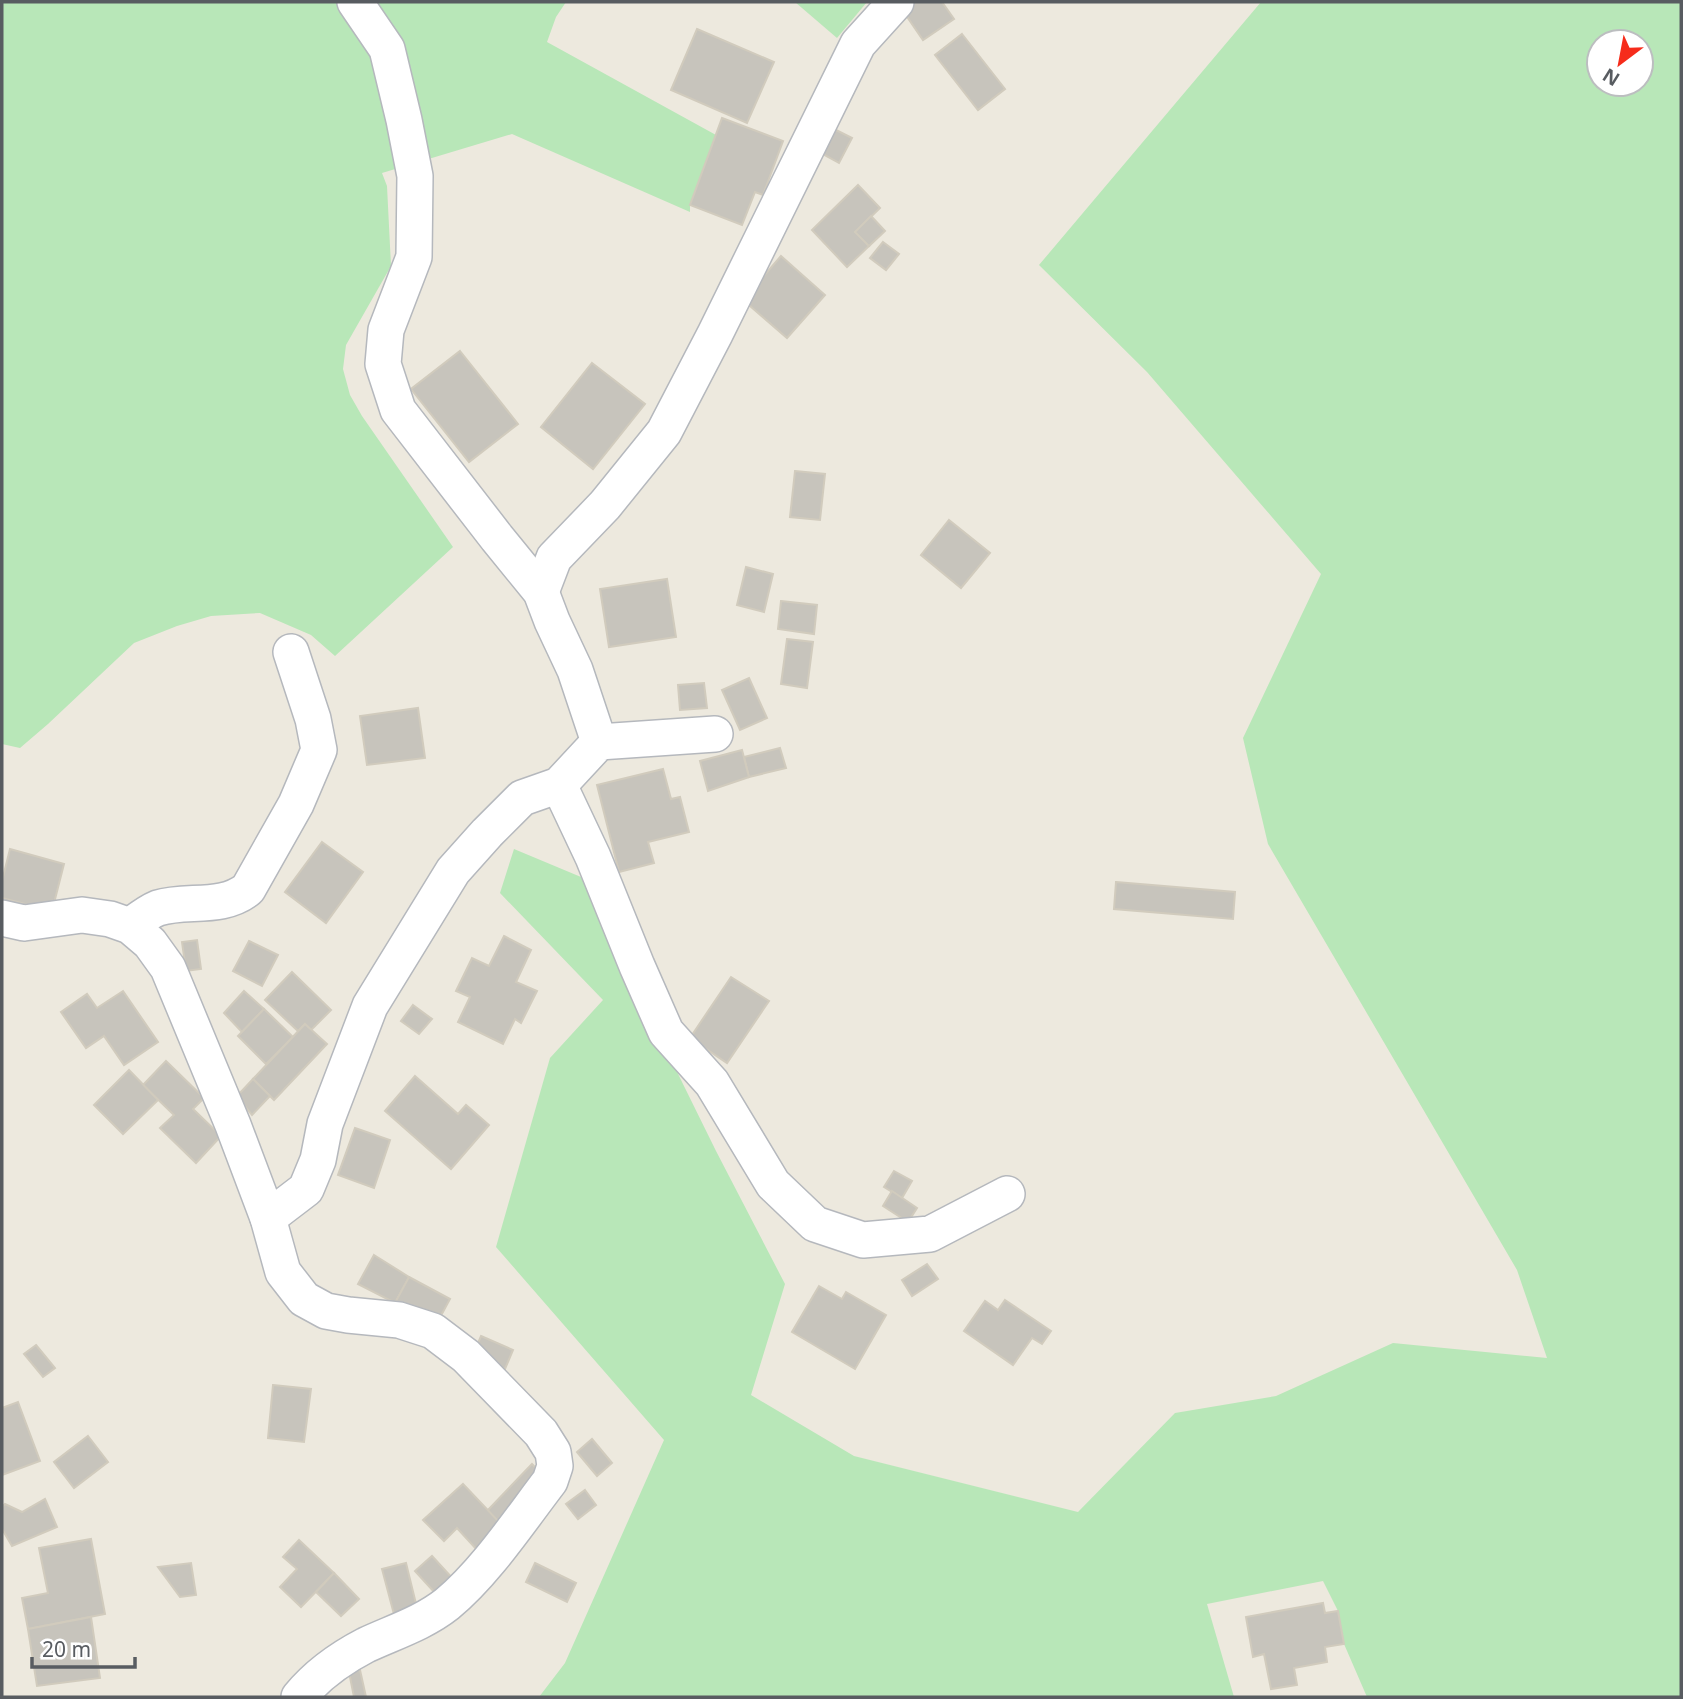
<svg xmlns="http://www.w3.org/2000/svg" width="1683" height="1699" font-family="'Noto Sans',sans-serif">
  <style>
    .green { fill: #b8e7b8; fill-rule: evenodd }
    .building { fill: #c7c4bc; stroke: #d1cbbd; stroke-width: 2 }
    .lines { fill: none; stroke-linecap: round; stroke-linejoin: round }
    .street-casing { stroke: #b5b8bd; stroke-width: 38 }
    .street { stroke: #fff; stroke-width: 35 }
  </style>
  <rect width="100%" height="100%" fill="#ede9de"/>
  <g class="green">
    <path d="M 2,2 L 566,2 L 556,17 L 547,42 L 716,135 L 690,205 L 690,212 L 512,134 L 382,173 L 387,186 L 391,266 L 346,345 L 343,369 L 350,395 L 362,416 L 453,547 L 335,656 L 311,635 L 260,613 L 211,616 L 177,626 L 134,643 L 48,724 L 20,748 L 2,744 Z"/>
    <path d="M 795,2 L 867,2 L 837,38 Z"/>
    <path d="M 1261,2 L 1681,2 L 1681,1697 L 1367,1697 L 1344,1644 L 1338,1611 L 1323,1581 L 1207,1604 L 1234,1697 L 539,1697 L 565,1663 L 664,1440 L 496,1247 L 550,1058 L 603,1000 L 500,893 L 514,849 L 581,877 L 716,1151 L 785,1284 L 751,1395 L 854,1456 L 1078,1512 L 1175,1413 L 1276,1396 L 1393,1343 L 1547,1358 L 1517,1270 L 1268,844 L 1243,738 L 1321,574 L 1147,372 L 1039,265 ZM 1599,42 L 1641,42 L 1641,84 L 1599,84 Z"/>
  </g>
  <g class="building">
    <path d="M 904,2 L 942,2 L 954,19 L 923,40 L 899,5 Z"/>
    <path d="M 697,29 L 774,62 L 747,123 L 671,90 Z"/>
    <path d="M 962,34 L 1005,89 L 978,110 L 935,55 Z"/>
    <path d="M 722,118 L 783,141 L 763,195 L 755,192 L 742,225 L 690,205 Z"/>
    <path d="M 832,128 L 852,138 L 839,163 L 817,151 Z"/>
    <path d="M 858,185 L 880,208 L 855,232 L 869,246 L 847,267 L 812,230 Z"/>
    <path d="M 871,216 L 885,231 L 869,246 L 855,232 Z"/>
    <path d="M 883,242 L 899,254 L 886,270 L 870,258 Z"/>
    <path d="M 781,256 L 825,295 L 787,338 L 743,300 Z"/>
    <path d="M 460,351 L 518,424 L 469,462 L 411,389 Z"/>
    <path d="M 592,363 L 645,404 L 593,469 L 541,427 Z"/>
    <path d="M 795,471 L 825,474 L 820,520 L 790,517 Z"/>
    <path d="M 949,520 L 990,553 L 961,588 L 921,555 Z"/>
    <path d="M 746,567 L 773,574 L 764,612 L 737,605 Z"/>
    <path d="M 667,579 L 676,637 L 609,647 L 600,589 Z"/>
    <path d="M 781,601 L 817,605 L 814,634 L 778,629 Z"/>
    <path d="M 787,639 L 813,642 L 807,688 L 781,684 Z"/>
    <path d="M 749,678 L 767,718 L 740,730 L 722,690 Z"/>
    <path d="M 704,683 L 707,708 L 680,710 L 678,685 Z"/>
    <path d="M 418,708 L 425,758 L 367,765 L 360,716 Z"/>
    <path d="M 780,748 L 786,768 L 749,777 L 744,757 Z"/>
    <path d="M 742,750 L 749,777 L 708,791 L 700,761 Z"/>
    <path d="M 663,769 L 671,799 L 680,797 L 689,832 L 648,842 L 654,863 L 619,872 L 597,785 Z"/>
    <path d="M 322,842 L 363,872 L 326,923 L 285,892 Z"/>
    <path d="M 10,849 L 64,864 L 52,911 L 2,898 L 2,881 Z"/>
    <path d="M 1116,882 L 1235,892 L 1233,919 L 1114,909 Z"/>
    <path d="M 504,936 L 531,950 L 516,982 L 537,991 L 521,1023 L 515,1019 L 503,1044 L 458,1022 L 470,997 L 456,991 L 472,958 L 489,966 Z"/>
    <path d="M 197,940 L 201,969 L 186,971 L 182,942 Z"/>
    <path d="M 249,941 L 278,955 L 262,986 L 233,971 Z"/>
    <path d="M 292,972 L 331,1010 L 311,1030 L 305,1024 L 298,1031 L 265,1000 Z"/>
    <path d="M 731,977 L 769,1001 L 727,1063 L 690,1038 Z"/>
    <path d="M 123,991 L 158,1042 L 124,1065 L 104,1036 L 86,1048 L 61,1012 L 87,994 L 97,1008 Z"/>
    <path d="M 244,991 L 264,1009 L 242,1032 L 224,1013 Z"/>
    <path d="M 413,1005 L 432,1019 L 419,1034 L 401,1021 Z"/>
    <path d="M 264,1009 L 293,1037 L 266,1064 L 238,1036 Z"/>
    <path d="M 305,1024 L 327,1044 L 274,1100 L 253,1079 Z"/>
    <path d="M 166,1061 L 204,1098 L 193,1109 L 221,1136 L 196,1163 L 160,1128 L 174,1115 L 143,1085 Z"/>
    <path d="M 129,1070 L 158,1100 L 123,1134 L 94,1105 Z"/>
    <path d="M 415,1076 L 458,1114 L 466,1105 L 489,1125 L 451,1169 L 385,1111 Z"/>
    <path d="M 253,1079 L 270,1096 L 252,1115 L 237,1096 Z"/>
    <path d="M 355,1128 L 390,1140 L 374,1188 L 338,1175 Z"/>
    <path d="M 894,1171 L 912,1181 L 902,1198 L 884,1187 Z"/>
    <path d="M 892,1191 L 917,1208 L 908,1222 L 883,1206 Z"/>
    <path d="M 374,1255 L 409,1277 L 395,1303 L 358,1284 Z"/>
    <path d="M 927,1264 L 938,1279 L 912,1296 L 902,1280 Z"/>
    <path d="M 409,1277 L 450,1299 L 436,1325 L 395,1303 Z"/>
    <path d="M 819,1286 L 842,1299 L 846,1292 L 886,1315 L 855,1369 L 792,1332 Z"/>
    <path d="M 1005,1300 L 1051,1331 L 1042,1344 L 1032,1338 L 1013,1365 L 964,1331 L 985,1301 L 998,1310 Z"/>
    <path d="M 481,1336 L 513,1350 L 505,1369 L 473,1355 Z"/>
    <path d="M 36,1345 L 55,1368 L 43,1377 L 24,1354 Z"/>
    <path d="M 273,1385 L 311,1389 L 304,1442 L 268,1438 Z"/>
    <path d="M 18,1402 L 40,1461 L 2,1475 L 2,1408 Z"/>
    <path d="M 88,1436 L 108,1462 L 74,1488 L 54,1462 Z"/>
    <path d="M 592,1439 L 612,1463 L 597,1476 L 577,1452 Z"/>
    <path d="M 532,1464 L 545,1477 L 501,1524 L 487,1511 Z"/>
    <path d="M 463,1484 L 501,1524 L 478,1551 L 457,1528 L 444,1541 L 423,1520 Z"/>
    <path d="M 585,1490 L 596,1505 L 578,1519 L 566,1504 Z"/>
    <path d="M 45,1499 L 57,1527 L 12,1546 L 2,1529 L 2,1507 L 5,1504 L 22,1512 Z"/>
    <path d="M 91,1539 L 105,1614 L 28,1629 L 22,1598 L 48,1593 L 39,1548 Z"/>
    <path d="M 299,1540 L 334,1573 L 301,1607 L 280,1587 L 297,1569 L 283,1557 Z"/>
    <path d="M 432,1556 L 454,1580 L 437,1595 L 415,1571 Z"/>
    <path d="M 191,1563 L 196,1595 L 180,1597 L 158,1567 Z"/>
    <path d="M 406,1563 L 418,1612 L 395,1618 L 382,1569 Z"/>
    <path d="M 535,1563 L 576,1583 L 567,1602 L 526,1582 Z"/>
    <path d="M 334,1573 L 359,1599 L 341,1616 L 316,1592 Z"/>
    <path d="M 1323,1603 L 1325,1613 L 1338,1611 L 1344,1644 L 1325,1647 L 1327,1662 L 1294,1668 L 1297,1685 L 1271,1689 L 1264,1654 L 1253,1657 L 1246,1617 Z"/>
    <path d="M 91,1617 L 100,1678 L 37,1686 L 28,1629 Z"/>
    <path d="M 360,1670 L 366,1697 L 354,1697 L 349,1672 Z"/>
  </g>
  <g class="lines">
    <g class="street-casing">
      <g id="street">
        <path d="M 355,2 L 387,49 L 404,120 L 415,176 L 414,257 L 386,330 L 383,364 L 398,410 L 497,538 L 541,592 L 552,621 L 575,670 L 599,742"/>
        <path d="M 541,592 L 554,558 L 605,505 L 664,432 L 715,334 L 858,44 L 896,2"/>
        <path d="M 559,785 L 593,857 L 637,966 L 666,1032 L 712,1083 L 773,1184 L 815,1224 L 863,1240 L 930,1234 L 1007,1194"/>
        <path d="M 2,918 L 24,923 L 82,915 L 110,919 L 130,926 L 150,943 L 168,968 L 233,1125 L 268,1218 L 283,1272 L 304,1299 L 326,1311 L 348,1315 L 399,1320 L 433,1331 L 466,1356 L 541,1433 L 553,1452 L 555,1466 L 550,1481 C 520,1520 485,1573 447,1604 C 423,1623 394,1632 366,1645 C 341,1658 317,1675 299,1697"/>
        <path d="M 130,926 C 138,920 148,912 158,908 C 187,899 222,910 248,889 L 296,804 L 319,750 L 313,719 L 291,652"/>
        <path d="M 268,1218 L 306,1189 L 318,1160 L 325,1124 L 370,1006 L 453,871 L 487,833 L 522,798 L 559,785 L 599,742 L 715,734"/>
      </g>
    </g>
    <use href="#street" class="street"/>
  </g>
  <rect width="1683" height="1699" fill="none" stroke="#585c61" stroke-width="7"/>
  <g transform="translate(1620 63) rotate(212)"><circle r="33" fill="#ffffff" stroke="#bcbec0" stroke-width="2"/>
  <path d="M0-5L12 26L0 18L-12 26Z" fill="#f62c1b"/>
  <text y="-10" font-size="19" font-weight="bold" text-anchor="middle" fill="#585c61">N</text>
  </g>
  <path d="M32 1657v10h103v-10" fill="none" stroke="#585c61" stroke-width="3.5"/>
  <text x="42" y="1657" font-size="21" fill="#585c61" stroke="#ffffff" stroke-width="5" paint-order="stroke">20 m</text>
</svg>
